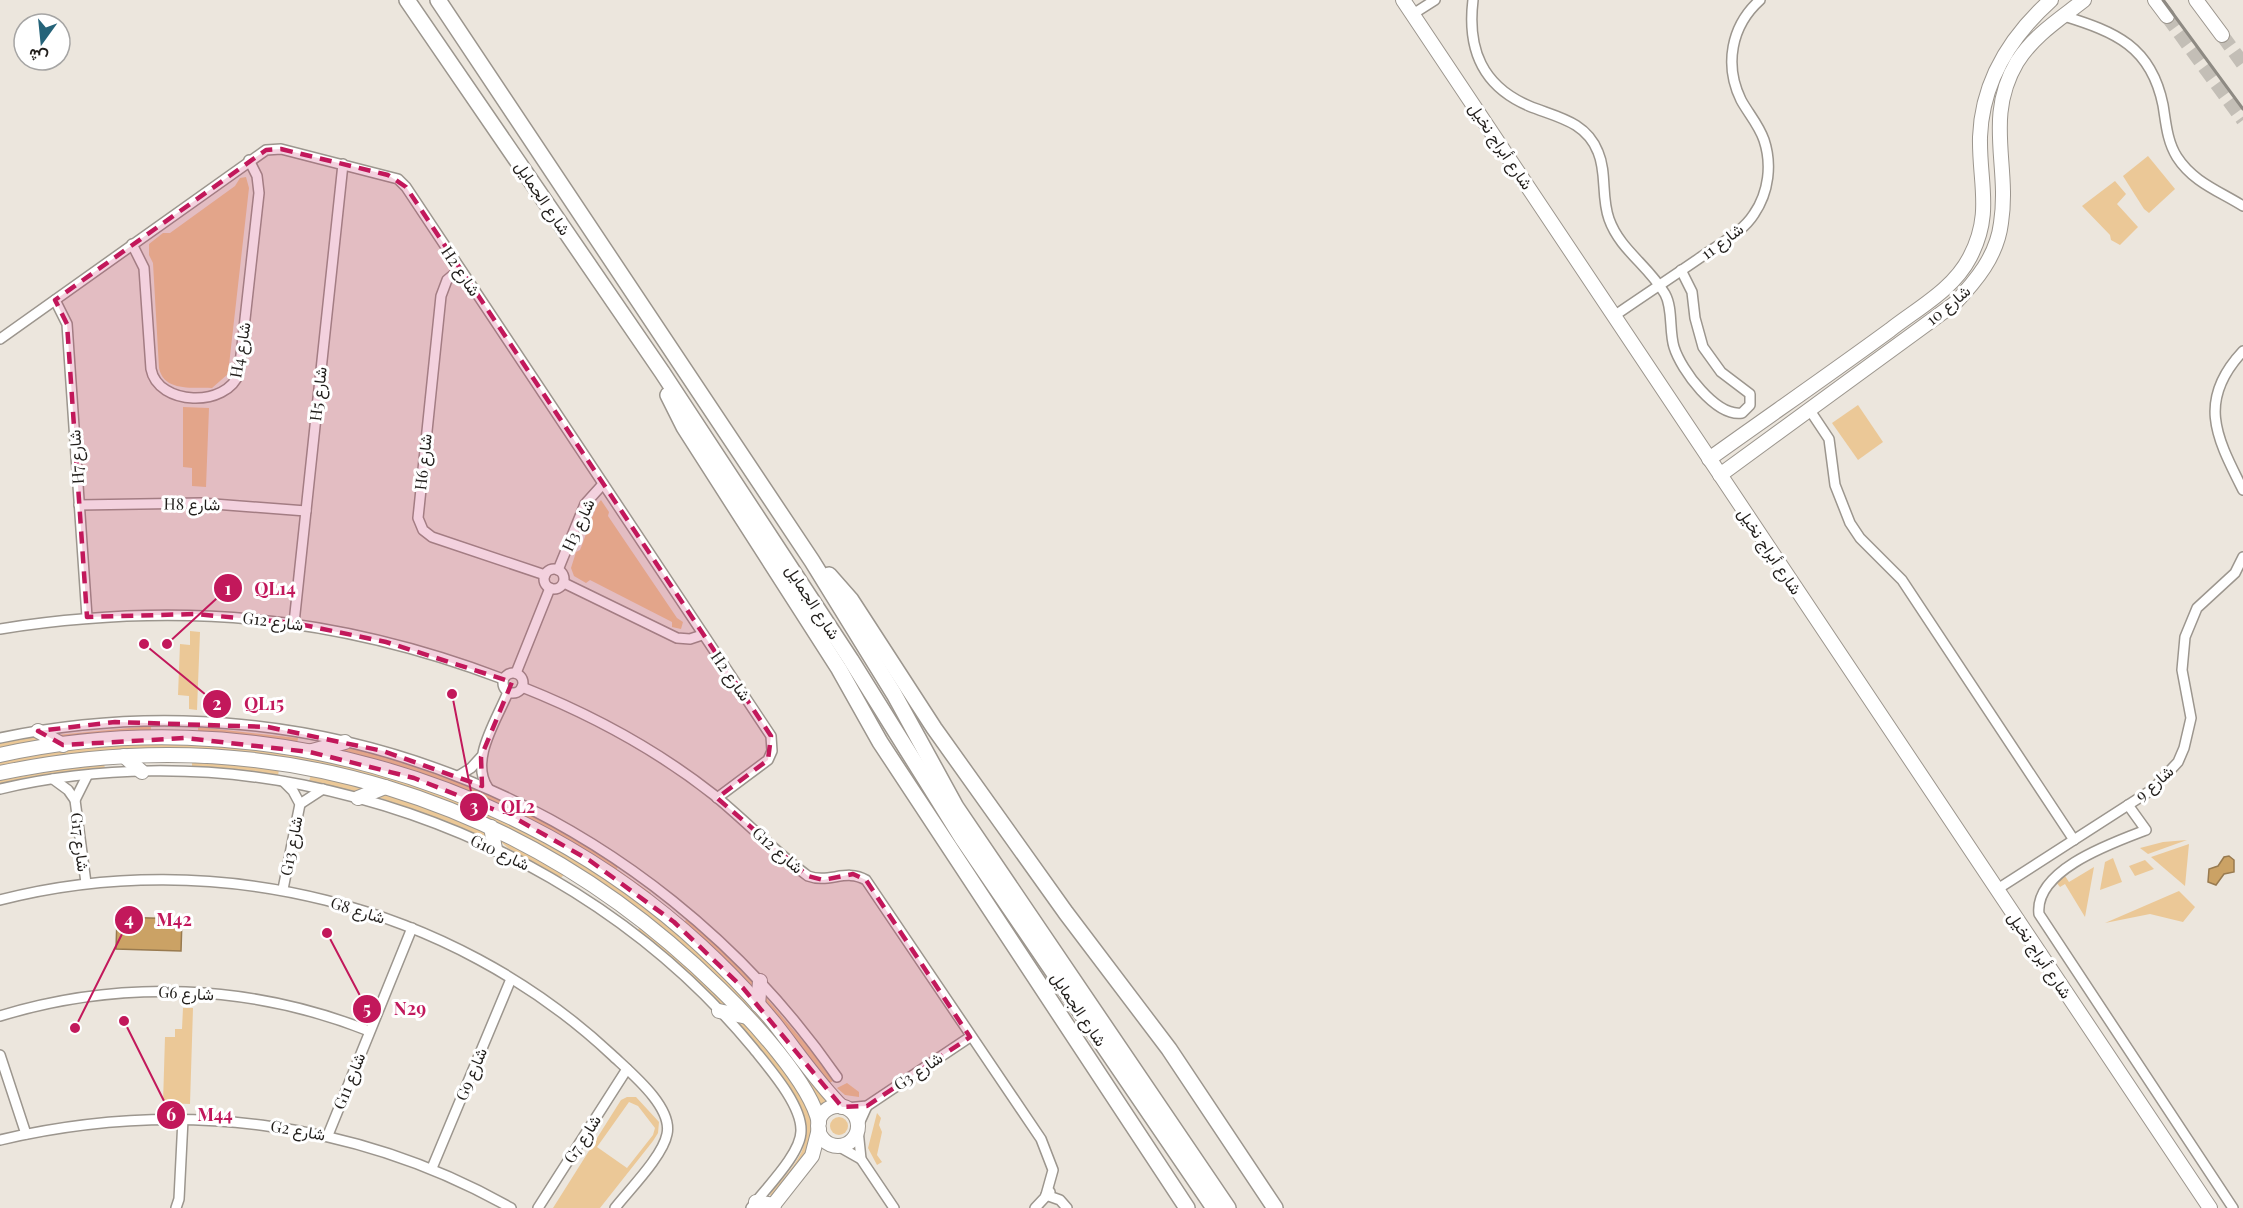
<svg xmlns="http://www.w3.org/2000/svg" width="2243" height="1208" font-family="'Playfair Display',Vazirmatn,serif">
  <style>
    .green { fill: #ebc897; fill-rule: evenodd }
    .water { fill: #cba265; stroke: #987a4f; stroke-width: 1.5 }
    .lines { fill: none; stroke-linecap: round; stroke-linejoin: round }
    .secondary-tunnel { stroke: #c3beb6; stroke-width: 14; stroke-dasharray: 14 7; stroke-linecap: butt }
    .street-casing { stroke: #9c968e; stroke-width: 12 }
    .secondary-casing { stroke: #9c968e; stroke-width: 16 }
    .primary-casing { stroke: #9c968e; stroke-width: 18 }
    .street { stroke: #fff; stroke-width: 9 }
    .secondary { stroke: #fff; stroke-width: 14 }
    .primary { stroke: #fff; stroke-width: 15 }
    .rail { stroke: #8e8a83; stroke-width: 3 }
    .marked { fill: #c2185b; fill-opacity: 0.2; stroke: #c2185b; stroke-width: 4.5; stroke-dasharray: 12 8; stroke-linejoin: round }
    .labels { text-anchor: middle; stroke-width: 6; stroke-linejoin: round; paint-order: stroke }
    .street-label { font-size: 16px; fill: #211e1b; stroke: #fff }
    .leader { fill: none; stroke: #c2185b; stroke-width: 2 }
    .callout-dot { fill: #c2185b; stroke: #fff; stroke-width: 2 }
    .mark-label { font-size: 18px; text-anchor: middle; font-weight: bold; fill: #fff }
    .callout-label { font-size: 18px; text-anchor: middle; font-weight: bold; fill: #c2185b; stroke: #fff; stroke-width: 6; stroke-linejoin: round; paint-order: stroke }
  </style>
  <rect width="100%" height="100%" fill="#ece6dd"/>
  <g class="green">
    <path d="M 2148,156 L 2175,189 L 2149,213 L 2144,209 L 2123,176 Z"/>
    <path d="M 246,177 L 249,188 L 228,374 L 212,388 C 192,387 164,392 159,368 L 153,263 L 149,255 L 149,244 L 163,233 L 170,233 L 235,186 L 240,178 Z"/>
    <path d="M 2115,181 L 2126,194 L 2117,204 L 2138,227 L 2120,245 L 2111,240 L 2110,235 L 2082,206 Z"/>
    <path d="M 1858,405 L 1883,442 L 1858,460 L 1832,423 Z"/>
    <path d="M 183,407 L 209,408 L 206,487 L 192,486 L 192,468 L 183,467 Z"/>
    <path d="M 601,500 L 609,512 L 608,516 L 677,618 L 683,622 L 681,629 L 672,627 L 672,622 L 590,580 L 586,583 L 574,576 L 571,568 L 576,552 L 580,550 C 585,539 595,505 601,500 Z"/>
    <path d="M 190,631 L 200,632 L 197,710 L 189,709 L 189,696 L 178,695 L 180,644 L 190,645 Z"/>
    <path d="M 151,726 L 151,733 L 67,739 L 57,735 Z"/>
    <path d="M 198,727 L 298,738 L 297,744 L 198,733 Z"/>
    <path d="M 37,736 L 49,740 L 0,750 L 0,743 Z"/>
    <path d="M 189,743 C 246,748 303,755 360,768 C 474,794 591,859 680,935 C 736,984 782,1042 829,1100 L 820,1106 C 778,1053 738,998 688,951 C 663,929 635,911 608,892 C 577,870 546,848 512,831 C 358,751 169,730 0,768 L 0,761 L 89,747 Z"/>
    <path d="M 344,747 C 442,765 535,813 618,866 L 617,869 L 651,893 L 649,896 C 594,857 537,821 475,795 C 429,777 379,765 331,750 Z"/>
    <path d="M 192,761 L 279,769 L 278,776 L 192,767 Z"/>
    <path d="M 104,763 L 105,769 L 58,774 L 0,785 L 0,779 Z"/>
    <path d="M 311,775 L 367,788 L 358,792 L 309,781 Z"/>
    <path d="M 386,793 L 462,820 L 486,833 L 487,838 L 375,796 Z"/>
    <path d="M 501,837 L 565,873 L 561,878 L 508,848 L 500,841 Z"/>
    <path d="M 2187,840 L 2148,854 L 2140,848 L 2163,842 Z"/>
    <path d="M 2189,844 L 2185,886 L 2151,857 Z"/>
    <path d="M 2113,858 L 2122,882 L 2100,890 L 2105,862 Z"/>
    <path d="M 2145,860 L 2154,869 L 2135,876 L 2129,866 Z"/>
    <path d="M 2094,867 L 2085,917 L 2065,884 L 2060,887 L 2056,882 L 2065,876 L 2069,882 Z"/>
    <path d="M 2179,891 L 2195,907 L 2183,922 L 2150,914 L 2105,923 Z"/>
    <path d="M 688,918 L 754,982 L 755,992 L 683,923 Z"/>
    <path d="M 634,920 L 732,1008 L 721,1006 L 638,930 L 639,928 Z"/>
    <path d="M 763,994 L 813,1053 L 833,1081 L 827,1084 L 765,1006 Z"/>
    <path d="M 183,1008 L 193,1008 L 190,1104 L 163,1103 L 165,1037 L 175,1037 L 175,1029 L 182,1029 Z"/>
    <path d="M 734,1021 L 747,1025 L 790,1077 L 806,1100 L 813,1125 L 811,1147 L 776,1194 L 771,1197 L 770,1194 C 781,1180 799,1163 804,1145 C 815,1103 761,1050 734,1021 Z"/>
    <path d="M 847,1083 L 859,1092 L 859,1097 L 845,1095 L 837,1088 Z"/>
    <path d="M 627,1097 L 636,1097 L 659,1122 L 658,1133 L 653,1141 L 600,1208 L 553,1208 L 621,1100 ZM 629,1102 L 638,1106 L 655,1128 L 653,1135 L 627,1168 L 597,1147 Z"/>
    <path d="M 877,1113 L 881,1118 L 879,1125 L 882,1132 L 877,1155 L 882,1162 L 877,1165 L 868,1148 Z"/>
    <circle cx="839" cy="1126" r="9"/>
  </g>
  <g class="water">
    <path d="M 2229,856 L 2234,860 L 2234,872 L 2224,874 L 2216,885 L 2208,882 L 2209,869 L 2218,866 L 2224,857 Z"/>
    <path d="M 117,917 L 182,919 L 181,951 L 116,949 Z"/>
  </g>
  <g class="lines">
    <g class="secondary-tunnel">
      <path d="M 2167,16 L 2243,120"/>
      <path d="M 2222,35 L 2243,64"/>
    </g>
    <g class="street-casing">
      <g id="street">
        <path d="M 1473,0 C 1467,49 1482,86 1529,106 C 1556,117 1586,121 1598,152 C 1607,173 1601,197 1609,219 C 1620,250 1648,265 1665,294 C 1673,308 1669,331 1674,347 C 1681,370 1716,417 1742,413 L 1750,405 L 1750,394 L 1721,372 L 1703,347 L 1695,318 L 1692,292 L 1681,270"/>
        <path d="M 1413,14 L 1435,0"/>
        <path d="M 2064,16 C 2115,32 2151,46 2163,105 C 2166,123 2167,141 2177,157 C 2193,182 2219,191 2243,206"/>
        <path d="M 132,244 L 144,268 L 151,369 C 158,406 227,408 239,373 L 259,193 L 257,176 L 249,160"/>
        <path d="M 460,269 L 447,280 L 441,296 L 418,518 L 423,530 L 432,537 L 545,575"/>
        <path d="M 55,300 L 67,324 L 87,617"/>
        <path d="M 1614,316 C 1643,296 1672,277 1701,257 C 1719,244 1742,233 1754,214 C 1769,192 1772,164 1764,140 C 1759,125 1748,113 1741,100 C 1724,65 1731,26 1760,0"/>
        <path d="M 0,339 L 266,150 L 281,149 L 398,179 L 406,187 L 771,736 L 772,751 L 768,760 L 717,798"/>
        <path d="M 2243,351 C 2196,401 2217,438 2243,490"/>
        <path d="M 1809,409 L 1829,439 L 1835,485 L 1850,523 L 1860,538 L 1902,580 L 2074,840"/>
        <path d="M 79,505 L 201,503 L 306,511"/>
        <circle cx="554" cy="579" r="10"/>
        <path d="M 558,570 L 585,504 L 603,484"/>
        <path d="M 564,583 L 677,638 L 690,639 L 702,635"/>
        <path d="M 294,623 L 343,164"/>
        <path d="M 0,629 C 177,601 335,615 503,679"/>
        <circle cx="513" cy="683" r="10"/>
        <path d="M 516,673 L 550,588"/>
        <path d="M 522,687 C 590,714 657,750 714,795 C 746,821 775,852 808,876 C 829,884 846,868 866,880 L 1041,1139 L 1053,1170 L 1046,1195"/>
        <path d="M 0,738 C 323,670 650,808 837,1077"/>
        <path d="M 458,776 L 471,768 L 481,757"/>
        <path d="M 53,779 L 68,790 L 75,800 L 86,883"/>
        <path d="M 488,788 C 469,760 497,720 508,692"/>
        <path d="M 0,789 C 97,766 205,765 303,785 C 477,820 639,910 753,1048 C 769,1068 802,1105 801,1131 C 801,1154 765,1189 751,1208"/>
        <path d="M 75,800 L 87,776"/>
        <path d="M 300,804 L 323,789"/>
        <path d="M 2128,805 L 2146,830 C 2112,843 2034,870 2039,914 L 2233,1208"/>
        <path d="M 283,889 L 300,804 L 293,791 L 284,782"/>
        <path d="M 1996,890 L 2153,789 L 2178,762 L 2184,748 L 2191,718 L 2182,670 L 2185,637 L 2197,608 L 2235,573 L 2243,557"/>
        <path d="M 0,900 C 214,845 451,904 612,1055 C 631,1073 673,1107 667,1134 C 663,1156 629,1190 615,1208"/>
        <path d="M 0,1016 C 121,979 251,984 369,1031"/>
        <path d="M 0,1055 L 26,1134"/>
        <path d="M 846,1108 L 867,1106 L 970,1037"/>
        <path d="M 858,1126 L 867,1106"/>
        <path d="M 858,1130 L 861,1159 L 894,1208"/>
        <path d="M 328,1135 L 412,928"/>
        <path d="M 0,1140 C 175,1099 354,1119 511,1208"/>
        <path d="M 838,1146 L 861,1159"/>
        <path d="M 432,1168 L 511,979"/>
        <path d="M 1046,1195 L 1060,1200 L 1067,1208"/>
        <path d="M 176,1208 L 179,1199 L 183,1119"/>
        <path d="M 538,1208 L 627,1069"/>
        <path d="M 1035,1208 L 1050,1192"/>
      </g>
    </g>
    <g class="secondary-casing">
      <g id="secondary">
        <path d="M 1403,0 L 2210,1208"/>
        <path d="M 2155,0 L 2167,16"/>
        <path d="M 2196,0 L 2222,35"/>
        <path d="M 1709,459 C 1769,416 1830,374 1890,330 C 1918,308 1953,290 1970,257 C 1993,213 1979,183 1980,137 C 1982,82 2011,36 2051,0"/>
        <path d="M 1720,475 L 1954,304 C 1976,281 1997,256 2001,223 C 2010,165 1984,118 2017,62 C 2034,35 2060,19 2084,0"/>
        <path d="M 38,731 L 63,745"/>
        <path d="M 312,751 L 345,742"/>
        <path d="M 0,755 C 246,700 517,776 701,946 C 727,970 752,996 775,1024 C 797,1052 817,1082 842,1107"/>
        <path d="M 124,756 L 142,772"/>
        <path d="M 0,773 C 269,716 526,798 720,989 C 750,1018 811,1083 819,1123"/>
        <path d="M 358,798 L 385,787"/>
        <path d="M 491,827 L 495,849"/>
        <path d="M 758,1005 L 760,981"/>
        <path d="M 719,1011 L 747,1017"/>
        <circle cx="838" cy="1126" r="20"/>
        <path d="M 756,1202 L 774,1205"/>
        <path d="M 771,1208 L 812,1156 L 819,1129"/>
      </g>
    </g>
    <g class="primary-casing">
      <g id="primary">
        <path d="M 407,0 L 662,372 L 851,660 L 962,838 L 1214,1208"/>
        <path d="M 438,0 L 812,561 L 894,694 L 956,807 L 1228,1208"/>
        <path d="M 668,395 L 684,427 L 839,669 L 880,742 L 1187,1208"/>
        <path d="M 829,575 L 851,600 L 934,728 L 1066,913 L 1169,1049 L 1275,1208"/>
      </g>
    </g>
    <use href="#street" class="street"/>
    <use href="#secondary" class="secondary"/>
    <use href="#primary" class="primary"/>
    <path class="rail" d="M 2163,0 L 2243,109"/>
  </g>
  <path class="marked" d="M 281,149 L 388,175 L 406,187 L 771,736 L 768,760 L 717,798 L 808,876 L 823,880 L 853,874 L 866,880 L 970,1037 L 867,1106 L 842,1107 L 743,988 L 674,922 L 589,860 L 513,817 L 414,778 L 310,752 L 185,738 L 63,745 L 38,731 L 115,722 L 268,727 L 383,751 L 482,786 L 481,757 L 512,682 L 386,642 L 294,623 L 195,614 L 87,617 L 67,324 L 55,300 L 266,150 Z"/>
  <g class="labels">
    <g class="street-label">
      <text transform="translate(1501 146) rotate(56)" y="6">شارع أبراج نخيل</text>
      <text transform="translate(543 198) rotate(56)" y="6">شارع الجمايل</text>
      <text transform="translate(1722 241) rotate(-37)" y="6">شارع 11</text>
      <text transform="translate(461 271) rotate(56)" y="6">H2 شارع</text>
      <text transform="translate(1948 305) rotate(-40)" y="6">شارع 10</text>
      <text transform="translate(240 350) rotate(-80)" y="6">H4 شارع</text>
      <text transform="translate(318 394) rotate(-84)" y="6">H5 شارع</text>
      <text transform="translate(76 457) rotate(-94)" y="6">H7 شارع</text>
      <text transform="translate(423 462) rotate(-84)" y="6">H6 شارع</text>
      <text transform="translate(192 504) rotate(1)" y="6">H8 شارع</text>
      <text transform="translate(578 525) rotate(-65)" y="6">H3 شارع</text>
      <text transform="translate(1770 551) rotate(56)" y="6">شارع أبراج نخيل</text>
      <text transform="translate(813 602) rotate(57)" y="6">شارع الجمايل</text>
      <text transform="translate(273 621) rotate(7)" y="6">G12 شارع</text>
      <text transform="translate(731 676) rotate(55)" y="6">H2 شارع</text>
      <text transform="translate(2154 783) rotate(-41)" y="6">شارع 9</text>
      <text transform="translate(80 842) rotate(83)" y="6">G17 شارع</text>
      <text transform="translate(291 846) rotate(-79)" y="6">G13 شارع</text>
      <text transform="translate(778 850) rotate(41)" y="6">G12 شارع</text>
      <text transform="translate(500 852) rotate(25)" y="6">G10 شارع</text>
      <text transform="translate(358 910) rotate(17)" y="6">G8 شارع</text>
      <text transform="translate(2040 955) rotate(56)" y="6">شارع أبراج نخيل</text>
      <text transform="translate(186 993) rotate(3)" y="6">G6 شارع</text>
      <text transform="translate(1079 1009) rotate(56)" y="6">شارع الجمايل</text>
      <text transform="translate(918 1071) rotate(-34)" y="6">G3 شارع</text>
      <text transform="translate(471 1074) rotate(-67)" y="6">G9 شارع</text>
      <text transform="translate(349 1081) rotate(-68)" y="6">G11 شارع</text>
      <text transform="translate(298 1130) rotate(10)" y="6">G2 شارع</text>
      <text transform="translate(582 1139) rotate(-57)" y="6">G7 شارع</text>
    </g>
  </g>
  <path class="leader" d="M167 644L228 588M144 644L217 704M452 694L474 807M75 1028L129 920M327 933L367 1009M124 1021L171 1115"/>
  <g class="callout-dot">
    <circle cx="167" cy="644" r="6"/>
    <circle cx="144" cy="644" r="6"/>
    <circle cx="452" cy="694" r="6"/>
    <circle cx="75" cy="1028" r="6"/>
    <circle cx="327" cy="933" r="6"/>
    <circle cx="124" cy="1021" r="6"/>
    <circle cx="228" cy="588" r="15"/>
    <circle cx="217" cy="704" r="15"/>
    <circle cx="474" cy="807" r="15"/>
    <circle cx="129" cy="920" r="15"/>
    <circle cx="367" cy="1009" r="15"/>
    <circle cx="171" cy="1115" r="15"/>
  </g>
  <g class="mark-label">
    <text x="228" y="595">1</text>
    <text x="217" y="710">2</text>
    <text x="474" y="813">3</text>
    <text x="129" y="926">4</text>
    <text x="367" y="1015">5</text>
    <text x="171" y="1121">6</text>
  </g>
  <g class="callout-label">
    <text x="275" y="595">QL14</text>
    <text x="264" y="710">QL15</text>
    <text x="518" y="813">QL2</text>
    <text x="174" y="926">M42</text>
    <text x="410" y="1015">N29</text>
    <text x="215" y="1121">M44</text>
  </g>
  <g transform="translate(42 42) rotate(195)"><circle r="28" fill="#ffffff" stroke="#a6a5a4" stroke-width="1.5"/>
  <path d="M0-4.5L10 22L0 15L-10 22Z" fill="#256379"/>
  <text y="-9" font-size="16" font-weight="bold" text-anchor="middle" fill="#211e1b">ش</text>
  </g>
</svg>
